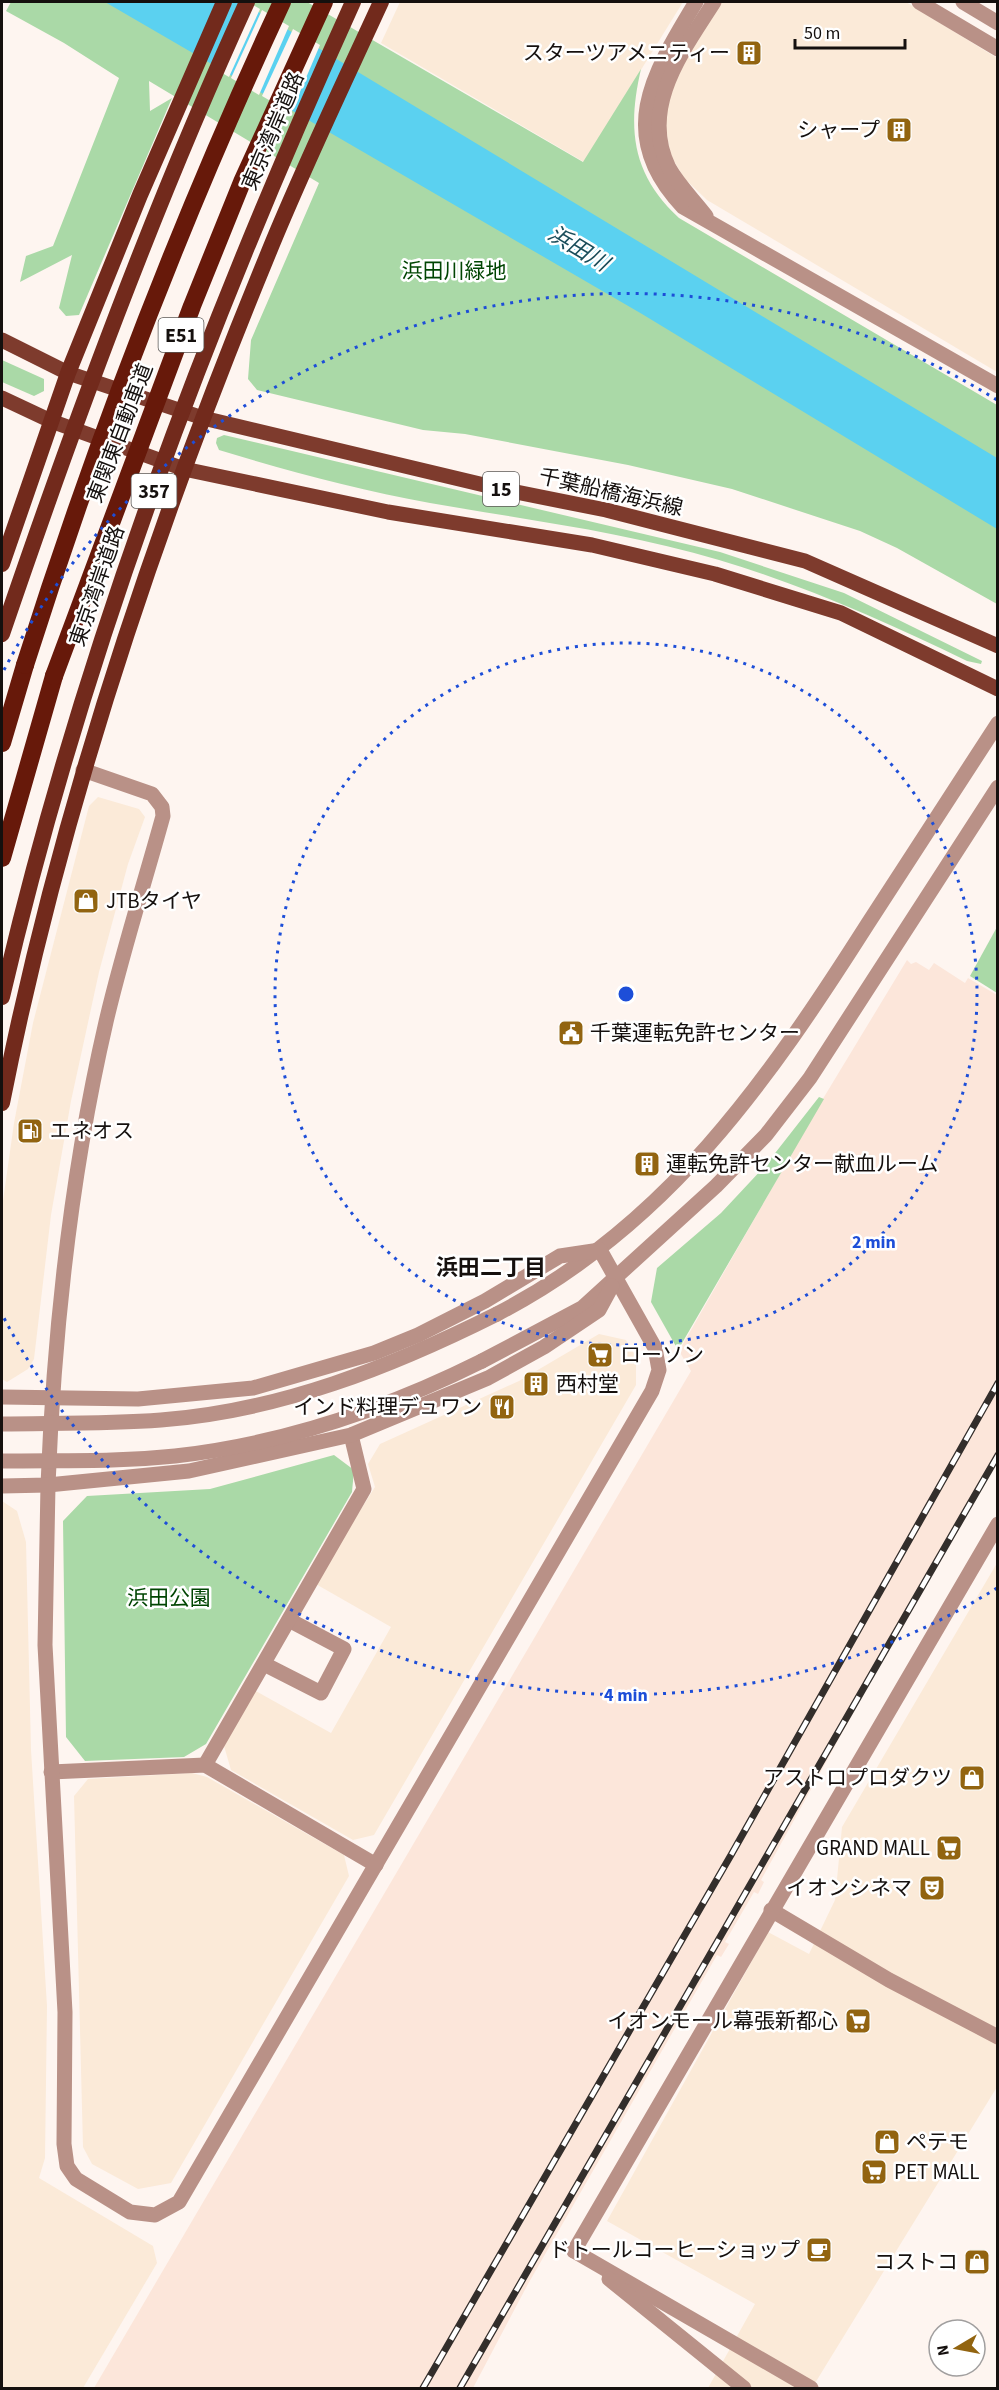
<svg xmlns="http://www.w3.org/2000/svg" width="999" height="2390" font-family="'Source Sans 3','Noto Sans JP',sans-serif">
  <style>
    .commercial { fill: #fbead8 }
    .built { fill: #fce6da }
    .green { fill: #aad9a7 }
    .water { fill: #5bd1f0 }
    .pier { fill: #fef5f0 }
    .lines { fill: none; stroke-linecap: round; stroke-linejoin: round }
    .minor { stroke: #b99187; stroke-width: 15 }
    .tertiary { stroke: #b99187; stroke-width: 15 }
    .primary { stroke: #7e3b2d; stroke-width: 15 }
    .trunk { stroke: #722a1c; stroke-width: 16 }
    .motorway { stroke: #67190a; stroke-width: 18 }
    .rail-casing { stroke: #332e2b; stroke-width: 7 }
    .rail { stroke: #fff; stroke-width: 4.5; stroke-dasharray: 14; stroke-linecap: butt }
    .tertiary-bridge { stroke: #b99187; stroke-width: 15 }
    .trunk-bridge { stroke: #722a1c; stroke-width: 16 }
    .motorway-bridge { stroke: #67190a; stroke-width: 18 }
    .ring { fill: none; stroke: #1d4ed8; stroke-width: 3; stroke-dasharray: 3 6 }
    .labels { text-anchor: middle; stroke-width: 5; stroke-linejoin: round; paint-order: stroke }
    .shield { fill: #fff; stroke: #5b5856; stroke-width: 1.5 }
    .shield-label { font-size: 20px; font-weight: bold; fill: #15100e }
    .poi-label { font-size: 21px; fill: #15100e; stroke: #fff; text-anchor: end }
    .street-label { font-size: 21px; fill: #15100e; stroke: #fff }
    .park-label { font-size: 21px; fill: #004502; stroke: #fff }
    .water-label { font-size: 22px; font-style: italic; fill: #1a4d5a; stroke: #fff }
    .neighbourhood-label { font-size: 22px; font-weight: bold; fill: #15100e; stroke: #fff }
    .centre { fill: #1d4ed8; stroke: #fff; stroke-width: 3 }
    .ring-label { font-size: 18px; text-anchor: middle; font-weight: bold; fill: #1d4ed8; stroke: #fff; stroke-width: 5; stroke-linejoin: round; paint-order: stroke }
  </style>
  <rect width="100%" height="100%" fill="#fef5f0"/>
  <g class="commercial">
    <path d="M 400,2 L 683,2 L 584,162 L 381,43 Z"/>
    <path d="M 721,2 L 906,2 L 997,58 L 997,372 L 707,200 L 684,178 L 671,156 L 664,121 L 671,83 Z"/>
    <path d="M 98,797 L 139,809 L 145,817 L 128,864 L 99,972 L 71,1101 L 51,1215 L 34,1359 L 28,1369 L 7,1382 L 2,1379 L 2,1208 L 14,1123 L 33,1023 L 89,806 Z"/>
    <path d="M 599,1334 L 626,1340 L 636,1357 L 636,1385 L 374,1835 L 353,1840 L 231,1770 L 224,1746 L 254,1690 L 331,1733 L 391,1627 L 314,1583 L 375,1487 L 368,1464 L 380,1444 L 519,1381 Z"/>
    <path d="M 2,1501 L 17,1511 L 26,1542 L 31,1750 L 47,2006 L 45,2158 L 39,2178 L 153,2246 L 157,2263 L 83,2388 L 2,2388 Z"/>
    <path d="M 997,1563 L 997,2087 L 812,2388 L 708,2388 L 755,2304 L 607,2221 L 768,1932 L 809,1954 L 835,1900 L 842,1827 Z"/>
    <path d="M 192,1773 L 207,1777 L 344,1855 L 349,1876 L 171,2183 L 138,2189 L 92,2164 L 83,2147 L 74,1796 L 88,1779 Z"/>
  </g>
  <path class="built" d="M 907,960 L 911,964 L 916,962 L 929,970 L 934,963 L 965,983 L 968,978 L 997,995 L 997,1452 L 761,1880 L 764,1882 L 758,1894 L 754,1892 L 725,1942 L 729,1944 L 721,1957 L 717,1955 L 528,2284 L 473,2388 L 94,2388 L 691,1371 L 679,1351 L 824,1097 Z"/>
  <g class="green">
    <path d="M 11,2 L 307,2 L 583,162 L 641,69 C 627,129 632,175 679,218 L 997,405 L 997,604 L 897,548 L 860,531 L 732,489 L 628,465 L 465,434 L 423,430 L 257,390 L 248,379 L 251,340 L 319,183 L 149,81 L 150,111 L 172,98 L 79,315 L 66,316 L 59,308 L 72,255 L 20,282 L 26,256 L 53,246 L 119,78 L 64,43 L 6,11 Z"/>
    <path d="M 2,360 L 44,379 L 44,391 L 34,396 L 2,382 Z"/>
    <path d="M 224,435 L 720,552 L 844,593 L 982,661 L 981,664 L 967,661 C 886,622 806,586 719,560 C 626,532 527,520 430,503 C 359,490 288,471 219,450 L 216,443 L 217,438 Z"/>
    <path d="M 997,927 L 997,993 L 970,976 Z"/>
    <path d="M 819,1097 L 824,1099 L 678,1350 L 651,1302 L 657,1268 L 721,1213 L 765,1166 Z"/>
    <path d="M 334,1455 L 354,1470 L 352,1492 L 206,1744 L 184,1757 L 85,1761 L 66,1737 L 63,1521 L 87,1496 L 210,1489 Z"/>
  </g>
  <path class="water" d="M 105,2 L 242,2 L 997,458 L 997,529 L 642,314 Z"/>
  <g class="pier">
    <path d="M 248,2 L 260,9 L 229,77 L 210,66 Z"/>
    <path d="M 262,10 L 289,26 L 259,95 L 231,78 Z"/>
    <path d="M 293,29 L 320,45 L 291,113 L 262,96 Z"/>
  </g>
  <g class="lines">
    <g class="minor">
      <path d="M 48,1485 C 54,1331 71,1173 106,1022 C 122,953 144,885 163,816 L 162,807 L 152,794 L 83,770"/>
      <path d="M 264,1664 L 321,1693 L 344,1649 L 289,1620"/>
      <path d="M 205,1765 L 364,1489 L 351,1435"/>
      <path d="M 51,1772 L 205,1765 L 376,1865"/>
    </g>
    <g class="tertiary">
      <path d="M 696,2 C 653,73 614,135 683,207 L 998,386"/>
      <path d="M 919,2 L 998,49"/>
      <path d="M 963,2 L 998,23"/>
      <path d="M 706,216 C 694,200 679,186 669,168 C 639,107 683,51 714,2"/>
      <path d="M 497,1314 C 667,1226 767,1082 867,925 C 911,858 954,790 998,723"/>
      <path d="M 482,1361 L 582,1308 L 716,1186 L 766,1135 L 810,1078 L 998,787"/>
      <path d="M 2,1397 L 138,1399 L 253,1388 L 374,1353 L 418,1335 L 485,1301 L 560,1256 L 600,1250 L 655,1348 L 659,1370 L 652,1391 L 179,2202 L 155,2215 L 130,2212 L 76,2179 L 67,2166 L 64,2144 L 65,2012 L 45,1645 L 48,1485"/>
      <path d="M 2,1486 L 48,1485 L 189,1471 L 351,1435 L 488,1378 L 544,1347 L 599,1310 L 612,1286"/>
      <path d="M 771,1910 L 889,1980 L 998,2037"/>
      <path d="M 574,2251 L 998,1524"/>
      <path d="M 574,2251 L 811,2388"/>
      <path d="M 609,2279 L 744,2388"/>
    </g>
    <g class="primary">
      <path d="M 2,340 L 68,373 L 203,418 L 501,489 L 606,510 L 805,561 L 998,646"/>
      <path d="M 2,398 L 51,421 L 184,469 L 388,512 L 592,545 L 715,574 L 841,613 L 998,689"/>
    </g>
    <g class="trunk">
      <path d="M 2,564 L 68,373 L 140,195 L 224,2"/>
      <path d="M 2,1103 C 59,814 154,531 266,259 C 301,172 342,87 381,2"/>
    </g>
    <g class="motorway">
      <path d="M 2,743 L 25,665"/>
      <path d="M 2,858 L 54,676"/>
    </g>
    <g class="rail-casing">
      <g id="rail">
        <path d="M 423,2388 L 731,1855 L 998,1383"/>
        <path d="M 460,2388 L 998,1455"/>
      </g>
    </g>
    <use href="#rail" class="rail"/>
    <g class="tertiary-bridge">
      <path d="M 2,1424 C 54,1423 108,1424 161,1420 C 280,1411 391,1367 497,1314"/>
      <path d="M 2,1461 C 59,1460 117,1462 175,1456 C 282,1444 386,1409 482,1361"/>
    </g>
    <g class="trunk-bridge">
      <path d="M 2,634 C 75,420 153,208 247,2"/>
      <path d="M 2,997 C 82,653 208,322 353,2"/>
    </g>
    <g class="motorway-bridge">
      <path d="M 25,665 C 97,438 182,217 282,2"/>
      <path d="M 54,676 L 192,306 L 242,182 L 324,2"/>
    </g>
  </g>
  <g class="ring">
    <circle cx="626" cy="994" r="351"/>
    <path d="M997 1588A701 701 0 0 1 4 1318M4 670A701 701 0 0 1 997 400"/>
  </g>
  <defs>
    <g id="building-square" transform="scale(1.35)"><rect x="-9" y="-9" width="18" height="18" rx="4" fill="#926410" stroke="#fff"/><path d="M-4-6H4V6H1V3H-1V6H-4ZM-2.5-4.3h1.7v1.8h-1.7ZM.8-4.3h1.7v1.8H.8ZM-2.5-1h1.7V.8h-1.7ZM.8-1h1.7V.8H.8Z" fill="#fff"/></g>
    <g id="shop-square" transform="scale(1.35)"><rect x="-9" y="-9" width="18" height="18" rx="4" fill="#926410" stroke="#fff"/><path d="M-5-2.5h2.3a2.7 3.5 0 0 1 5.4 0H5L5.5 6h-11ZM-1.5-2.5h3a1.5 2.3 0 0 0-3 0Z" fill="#fff"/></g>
    <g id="civic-square" transform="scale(1.35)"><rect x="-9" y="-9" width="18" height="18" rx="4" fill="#926410" stroke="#fff"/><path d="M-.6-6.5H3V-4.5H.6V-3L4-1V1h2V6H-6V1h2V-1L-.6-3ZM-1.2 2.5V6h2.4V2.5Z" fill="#fff"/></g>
    <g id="fuel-square" transform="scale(1.35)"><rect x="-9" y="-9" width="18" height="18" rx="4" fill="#926410" stroke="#fff"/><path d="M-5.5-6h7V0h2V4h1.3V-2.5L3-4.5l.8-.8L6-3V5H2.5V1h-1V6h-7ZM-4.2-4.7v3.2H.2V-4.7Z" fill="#fff"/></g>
    <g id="supermarket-square" transform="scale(1.35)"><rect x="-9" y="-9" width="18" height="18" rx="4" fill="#926410" stroke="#fff"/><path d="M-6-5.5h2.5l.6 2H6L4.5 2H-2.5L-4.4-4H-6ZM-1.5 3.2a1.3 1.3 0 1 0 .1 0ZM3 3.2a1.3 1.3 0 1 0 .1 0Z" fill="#fff"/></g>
    <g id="restaurant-square" transform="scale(1.35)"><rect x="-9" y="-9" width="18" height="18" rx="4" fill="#926410" stroke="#fff"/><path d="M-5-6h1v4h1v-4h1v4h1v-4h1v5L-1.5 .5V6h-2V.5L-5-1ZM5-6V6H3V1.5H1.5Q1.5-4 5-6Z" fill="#fff"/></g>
    <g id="theatre-square" transform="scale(1.35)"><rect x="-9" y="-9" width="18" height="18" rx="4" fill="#926410" stroke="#fff"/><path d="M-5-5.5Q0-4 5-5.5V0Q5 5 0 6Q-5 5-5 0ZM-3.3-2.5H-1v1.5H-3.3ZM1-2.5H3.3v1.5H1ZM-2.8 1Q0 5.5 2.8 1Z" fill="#fff"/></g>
    <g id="cafe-square" transform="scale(1.35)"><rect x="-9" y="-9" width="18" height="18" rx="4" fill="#926410" stroke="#fff"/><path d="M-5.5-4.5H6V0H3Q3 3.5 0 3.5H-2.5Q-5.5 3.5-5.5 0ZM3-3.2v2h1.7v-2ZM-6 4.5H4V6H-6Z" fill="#fff"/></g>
  </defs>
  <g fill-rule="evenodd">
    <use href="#building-square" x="749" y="53"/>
    <use href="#building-square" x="899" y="130"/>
    <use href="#shop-square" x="86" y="901"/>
    <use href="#civic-square" x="571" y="1033"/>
    <use href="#fuel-square" x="30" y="1131"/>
    <use href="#building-square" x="647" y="1164"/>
    <use href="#supermarket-square" x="600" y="1355"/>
    <use href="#building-square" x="536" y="1384"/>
    <use href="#restaurant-square" x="502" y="1407"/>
    <use href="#shop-square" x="972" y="1778"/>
    <use href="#supermarket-square" x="949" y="1848"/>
    <use href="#theatre-square" x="932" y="1888"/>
    <use href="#supermarket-square" x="858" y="2021"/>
    <use href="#shop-square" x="887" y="2142"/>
    <use href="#supermarket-square" x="874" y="2172"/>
    <use href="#cafe-square" x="819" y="2250"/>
    <use href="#shop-square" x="977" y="2262"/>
  </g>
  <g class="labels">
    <g class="shield">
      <rect x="158.5" y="318" width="45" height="34" rx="4.5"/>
      <rect x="483" y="472" width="36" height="34" rx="4.5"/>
      <rect x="131.5" y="474" width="45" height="34" rx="4.5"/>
    </g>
    <g class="shield-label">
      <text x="181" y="342">E51</text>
      <text x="501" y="496">15</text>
      <text x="154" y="498">357</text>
    </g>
    <g class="poi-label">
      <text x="730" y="60">スターツアメニティー</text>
      <text x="880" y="137">シャープ</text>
      <text x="106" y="908" text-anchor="start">JTBタイヤ</text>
      <text x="590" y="1040" text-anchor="start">千葉運転免許センター</text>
      <text x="50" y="1138" text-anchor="start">エネオス</text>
      <text x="666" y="1171" text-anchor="start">運転免許センター献血ルーム</text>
      <text x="620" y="1362" text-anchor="start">ローソン</text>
      <text x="556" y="1391" text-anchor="start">西村堂</text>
      <text x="482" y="1414">インド料理デュワン</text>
      <text x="952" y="1785">アストロプロダクツ</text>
      <text x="930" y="1855">GRAND MALL</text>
      <text x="912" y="1895">イオンシネマ</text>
      <text x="838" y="2028">イオンモール幕張新都心</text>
      <text x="906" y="2149" text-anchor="start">ペテモ</text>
      <text x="894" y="2179" text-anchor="start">PET MALL</text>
      <text x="800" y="2257">ドトールコーヒーショップ</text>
      <text x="958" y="2269">コストコ</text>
    </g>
    <g class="street-label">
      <text transform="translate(273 131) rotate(-67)" y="7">東京湾岸道路</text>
      <text transform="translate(120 433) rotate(-69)" y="7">東関東自動車道</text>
      <text transform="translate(611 492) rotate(13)" y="7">千葉船橋海浜線</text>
      <text transform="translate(97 586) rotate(-71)" y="7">東京湾岸道路</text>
    </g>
    <g class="park-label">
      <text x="454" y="278">浜田川緑地</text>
      <text x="169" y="1605">浜田公園</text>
    </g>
    <g class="water-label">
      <text transform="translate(579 248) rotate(31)" y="8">浜田川</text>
    </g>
    <g class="neighbourhood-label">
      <text x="491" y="1275">浜田二丁目</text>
    </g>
  </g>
  <circle cx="626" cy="994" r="9" class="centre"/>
  <g class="ring-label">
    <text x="874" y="1248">2 min</text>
    <text x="626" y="1701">4 min</text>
  </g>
  <rect width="999" height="2390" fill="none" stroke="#15100e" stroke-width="6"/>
  <g transform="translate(957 2348) rotate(260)"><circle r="28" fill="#ffffff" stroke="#a19f9f" stroke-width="1.5"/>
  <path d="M0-4.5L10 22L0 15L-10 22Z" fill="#926410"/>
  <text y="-9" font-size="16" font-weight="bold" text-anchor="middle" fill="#15100e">N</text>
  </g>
  <path d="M795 39v9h110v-9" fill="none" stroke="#15100e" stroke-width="3"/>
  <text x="804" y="39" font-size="18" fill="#15100e" stroke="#ffffff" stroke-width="4.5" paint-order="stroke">50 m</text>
</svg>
